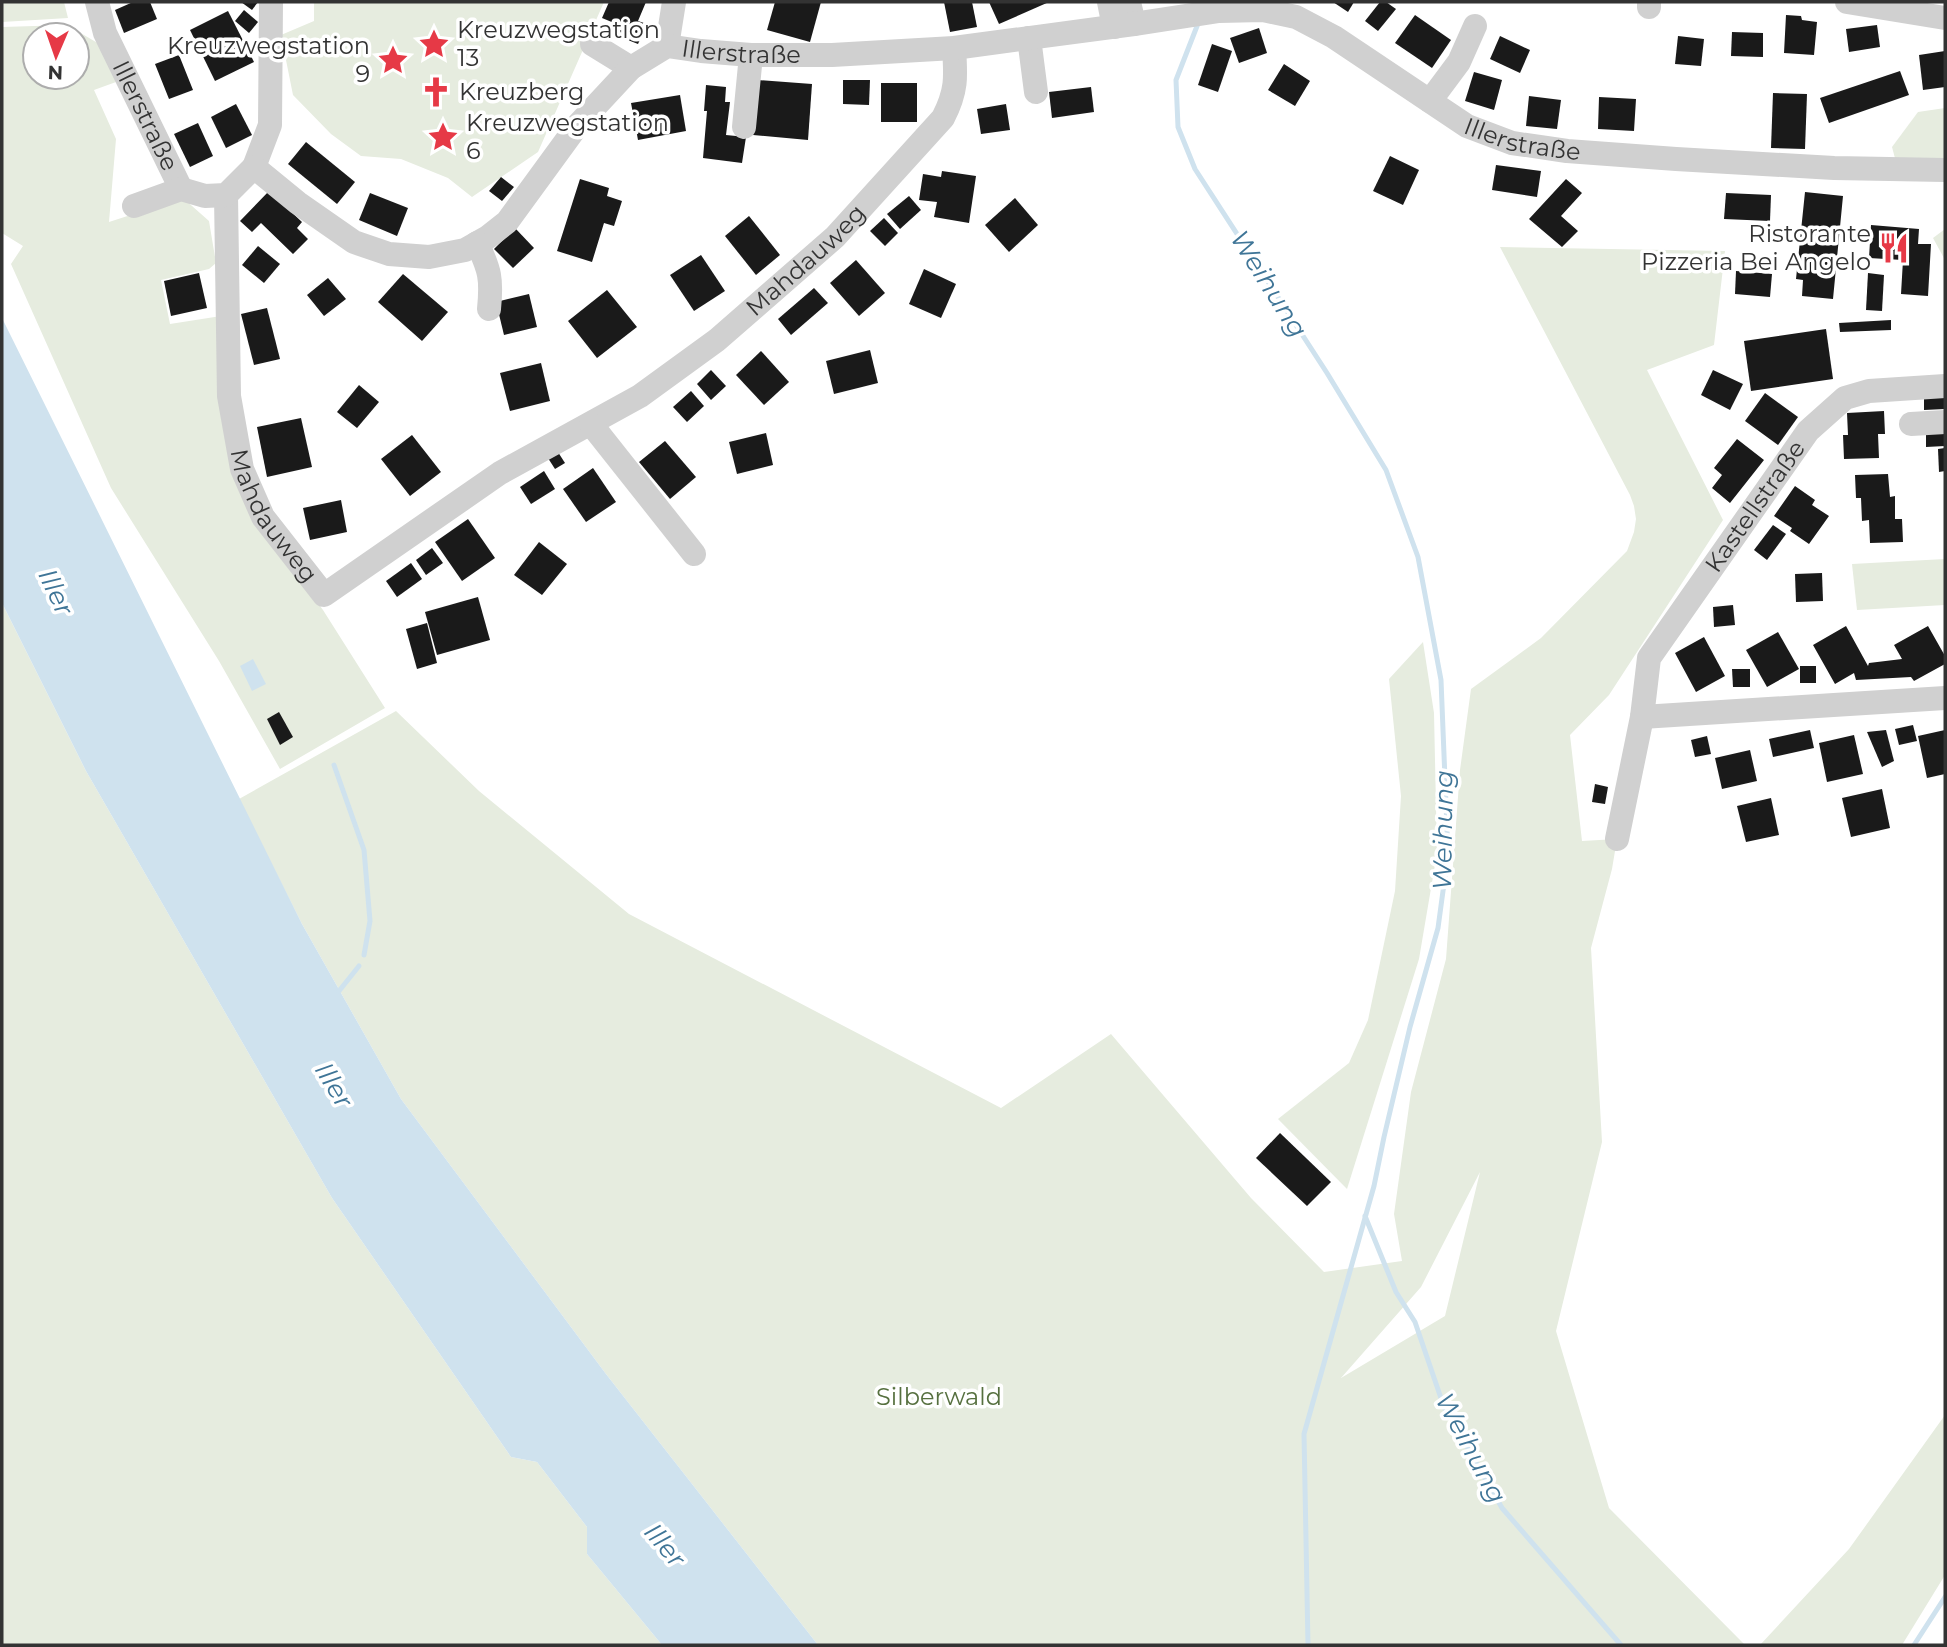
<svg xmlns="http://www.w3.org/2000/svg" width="1947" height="1647" font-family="Montserrat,sans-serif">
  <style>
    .green { fill: #e6ecdf; fill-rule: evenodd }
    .water { fill: #cfe2ee }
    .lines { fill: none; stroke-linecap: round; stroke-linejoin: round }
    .stream { stroke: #cfe2ee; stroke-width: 5 }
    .building { fill: #1a1a1a }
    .minor { stroke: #d0d0d0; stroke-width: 24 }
    .labels { text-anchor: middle; stroke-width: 7; stroke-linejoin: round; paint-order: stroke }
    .poi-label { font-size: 24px; fill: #333; stroke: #fff; text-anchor: start }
    .street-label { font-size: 24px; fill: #333; stroke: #fff }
    .park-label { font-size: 24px; fill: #56703f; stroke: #fff }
    .water-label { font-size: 26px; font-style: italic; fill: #3f7597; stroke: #fff }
  </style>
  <rect width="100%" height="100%" fill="#fff"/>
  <g class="green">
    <path d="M 2,2 L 64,2 L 68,18 L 2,22 Z"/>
    <path d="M 314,2 L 604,2 L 538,152 L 472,197 L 448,178 L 401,159 L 361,156 L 331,134 L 293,95 L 281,35 L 314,21 Z"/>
    <path d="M 67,25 L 101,45 L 116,82 L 94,90 L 116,139 L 109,222 L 183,198 L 209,221 L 216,263 L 209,269 L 161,280 L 170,324 L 221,316 L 260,526 L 323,610 L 385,708 L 280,769 L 219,661 L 111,488 L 11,264 L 23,246 L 2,233 L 2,27 ZM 35,35 L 77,35 L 77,77 L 35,77 Z"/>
    <path d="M 1945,108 L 1945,160 L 1896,162 L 1892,147 L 1918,112 Z"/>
    <path d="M 1945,229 L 1945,260 L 1933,238 Z"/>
    <path d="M 1500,247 L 1725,251 L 1714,345 L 1647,370 L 1723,520 L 1609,695 L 1570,735 L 1582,841 L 1617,839 L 1612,869 L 1591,948 L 1602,1142 L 1556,1331 L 1609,1508 L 1745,1645 L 818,1645 L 606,1374 L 401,1099 L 302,924 L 239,799 L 396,711 L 479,791 L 629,914 L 1001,1108 L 1111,1034 L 1251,1198 L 1324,1272 L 1402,1261 L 1394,1214 L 1411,1092 L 1446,959 L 1460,770 L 1471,689 L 1541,638 L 1627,551 L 1634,532 L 1636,519 L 1634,506 L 1630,495 ZM 1480,1172 L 1445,1316 L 1341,1378 L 1421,1287 Z"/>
    <path d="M 1945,559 L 1945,605 L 1857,610 L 1852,564 Z"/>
    <path d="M 2,603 L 86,771 L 332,1198 L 511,1457 L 537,1462 L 587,1527 L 587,1554 L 662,1645 L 2,1645 Z"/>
    <path d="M 1423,642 L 1434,713 L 1437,853 L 1419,959 L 1347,1189 L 1278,1119 L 1349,1063 L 1368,1020 L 1395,891 L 1401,796 L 1389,679 Z"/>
    <path d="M 1945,1415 L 1945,1575 L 1902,1645 L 1760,1645 L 1849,1549 Z"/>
  </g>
  <g class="water">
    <path d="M 2,318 L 302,924 L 401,1099 L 606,1374 L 818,1645 L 662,1645 L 587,1554 L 587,1527 L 537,1462 L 511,1457 L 332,1198 L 86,771 L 2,603 Z"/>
    <path d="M 253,659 L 266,684 L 252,691 L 240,666 Z"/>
  </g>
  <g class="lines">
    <g class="stream">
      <path d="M 1199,21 L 1176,80 L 1178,127 L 1195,169 L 1327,373 L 1386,470 L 1418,557 L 1441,680 L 1448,854 L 1438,928 L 1410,1027 L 1384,1137 L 1374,1186 L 1304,1434 L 1308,1645"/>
      <path d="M 334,765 L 364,850 L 370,921 L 364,955"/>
      <path d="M 339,991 L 359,966"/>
      <path d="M 1365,1216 L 1396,1292 L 1415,1322 L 1444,1407 L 1502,1508 L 1621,1645"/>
      <path d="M 1914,1645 L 1945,1597"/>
    </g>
  </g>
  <g class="building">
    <path d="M 133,2 L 150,2 L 157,19 L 124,33 L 115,10 Z"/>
    <path d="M 241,2 L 258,2 L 252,10 Z"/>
    <path d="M 609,2 L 646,2 L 638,21 L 647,24 L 638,44 L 615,35 L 619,25 L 602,18 Z"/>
    <path d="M 775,2 L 821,2 L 810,42 L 767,30 Z"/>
    <path d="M 944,2 L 972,2 L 977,27 L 950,32 Z"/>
    <path d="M 989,2 L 1049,2 L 999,24 Z"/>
    <path d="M 1333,2 L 1354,2 L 1348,12 Z"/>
    <path d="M 1380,2 L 1386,2 L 1396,9 L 1378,31 L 1365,21 Z"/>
    <path d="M 244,10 L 258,22 L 249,33 L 235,21 Z"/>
    <path d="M 228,11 L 254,62 L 215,81 L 190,30 Z"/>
    <path d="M 1415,15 L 1451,40 L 1432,68 L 1395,43 Z"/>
    <path d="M 1786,15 L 1801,16 L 1802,20 L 1817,22 L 1814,55 L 1784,53 Z"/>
    <path d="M 1877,25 L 1880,47 L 1849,52 L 1846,29 Z"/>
    <path d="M 1259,28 L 1267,53 L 1239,63 L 1230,38 Z"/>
    <path d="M 1732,32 L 1763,33 L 1763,57 L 1731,56 Z"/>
    <path d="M 1500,36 L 1530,50 L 1520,73 L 1490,59 Z"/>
    <path d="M 1678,36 L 1704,39 L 1701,66 L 1675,64 Z"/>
    <path d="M 1212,44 L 1232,51 L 1218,92 L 1198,85 Z"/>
    <path d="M 1945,51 L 1945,87 L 1923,90 L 1919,55 Z"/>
    <path d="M 179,55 L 193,90 L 169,99 L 155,64 Z"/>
    <path d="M 1284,64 L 1310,81 L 1295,106 L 1268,90 Z"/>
    <path d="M 1900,71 L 1909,95 L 1829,123 L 1820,98 Z"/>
    <path d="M 1474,72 L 1502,80 L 1494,110 L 1465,101 Z"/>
    <path d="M 757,80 L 812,84 L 808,140 L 753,135 Z"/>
    <path d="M 843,80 L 870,80 L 869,105 L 843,104 Z"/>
    <rect x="881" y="83" width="36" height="39"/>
    <path d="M 706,85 L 726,87 L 725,102 L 730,102 L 726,135 L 746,137 L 742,163 L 703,158 L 707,111 L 704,111 Z"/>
    <path d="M 1091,87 L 1094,112 L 1052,118 L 1049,92 Z"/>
    <path d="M 1773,93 L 1807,94 L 1805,149 L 1771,148 Z"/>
    <path d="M 680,95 L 686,131 L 638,140 L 631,103 Z"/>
    <path d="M 1529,96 L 1561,100 L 1557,129 L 1526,126 Z"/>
    <path d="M 1599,97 L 1636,99 L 1634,131 L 1598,129 Z"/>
    <path d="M 236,104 L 252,135 L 226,148 L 211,117 Z"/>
    <path d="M 1006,104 L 1010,130 L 981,134 L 977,109 Z"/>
    <path d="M 198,123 L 213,156 L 190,167 L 174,134 Z"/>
    <path d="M 306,142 L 355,182 L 337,204 L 288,164 Z"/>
    <path d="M 1390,156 L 1419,170 L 1403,205 L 1373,191 Z"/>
    <path d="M 1496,165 L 1541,171 L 1537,197 L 1492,190 Z"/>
    <path d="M 942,171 L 976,176 L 969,223 L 934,217 L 937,202 L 919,200 L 923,174 L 941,177 Z"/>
    <path d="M 501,177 L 514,187 L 502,201 L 489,191 Z"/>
    <path d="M 580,179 L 609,188 L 607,196 L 622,201 L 614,226 L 604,223 L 592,262 L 557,251 Z"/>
    <path d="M 1566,179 L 1582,193 L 1561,216 L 1578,231 L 1562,247 L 1529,219 Z"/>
    <path d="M 269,191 L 302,222 L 297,228 L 308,239 L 293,254 L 261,223 L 252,232 L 240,221 Z"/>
    <path d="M 1805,192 L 1843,196 L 1833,299 L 1802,296 L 1803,280 L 1796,279 Z"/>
    <path d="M 370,193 L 408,208 L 397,236 L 359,220 Z"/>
    <path d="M 1726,193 L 1771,195 L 1770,221 L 1724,219 Z"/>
    <path d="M 909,196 L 921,210 L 900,229 L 887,214 Z"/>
    <path d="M 1015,198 L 1038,225 L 1009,252 L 985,225 Z"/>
    <path d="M 749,216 L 780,255 L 756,275 L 725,236 Z"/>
    <path d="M 884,218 L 898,233 L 885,246 L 870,231 Z"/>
    <path d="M 1871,225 L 1919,229 L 1918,244 L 1931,244 L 1928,296 L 1901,294 L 1903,260 L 1869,258 Z"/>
    <path d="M 515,228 L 534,248 L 513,268 L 494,249 Z"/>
    <path d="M 258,246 L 280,264 L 264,283 L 242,265 Z"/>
    <path d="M 701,255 L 725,291 L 694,311 L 670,275 Z"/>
    <path d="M 856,260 L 885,293 L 859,316 L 830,283 Z"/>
    <path d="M 924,269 L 956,284 L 941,318 L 909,304 Z"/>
    <path d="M 1736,271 L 1772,274 L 1770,297 L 1735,294 Z"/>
    <path d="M 199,273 L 207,308 L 171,316 L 164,281 Z"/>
    <path d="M 1868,273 L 1884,275 L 1882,311 L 1866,310 Z"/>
    <path d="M 403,274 L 448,312 L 422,341 L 378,302 Z"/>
    <path d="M 328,278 L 346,299 L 324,316 L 307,295 Z"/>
    <path d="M 814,288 L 828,303 L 791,335 L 778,319 Z"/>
    <path d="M 607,290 L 637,327 L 597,358 L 568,321 Z"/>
    <path d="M 529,294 L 537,327 L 504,335 L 496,302 Z"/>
    <path d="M 267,308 L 280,359 L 254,365 L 241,314 Z"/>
    <path d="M 1891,320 L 1891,330 L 1840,332 L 1839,323 Z"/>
    <path d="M 1826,329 L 1833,379 L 1751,391 L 1744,341 Z"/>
    <path d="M 870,350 L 878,383 L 834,394 L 826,361 Z"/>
    <path d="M 761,351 L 789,382 L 764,405 L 736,375 Z"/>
    <path d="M 541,363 L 550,401 L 510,411 L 500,373 Z"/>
    <path d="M 711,370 L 726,386 L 711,400 L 697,384 Z"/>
    <path d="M 1713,370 L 1743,384 L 1730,410 L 1701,395 Z"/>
    <path d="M 359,385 L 379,402 L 357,428 L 337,412 Z"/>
    <path d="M 691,391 L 704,406 L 687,422 L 673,407 Z"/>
    <path d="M 1765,393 L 1798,417 L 1778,445 L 1745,421 Z"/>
    <path d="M 1945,396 L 1945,409 L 1924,410 L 1924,397 Z"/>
    <path d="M 1884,411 L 1885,434 L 1878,434 L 1879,458 L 1844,459 L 1843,435 L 1848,435 L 1847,413 Z"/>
    <path d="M 301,418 L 312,467 L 267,477 L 257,427 Z"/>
    <path d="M 766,433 L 773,465 L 737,474 L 729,442 Z"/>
    <path d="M 1945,433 L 1945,446 L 1926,447 L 1926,434 Z"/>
    <path d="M 412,435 L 441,472 L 410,496 L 381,459 Z"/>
    <path d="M 1737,439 L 1764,460 L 1730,503 L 1712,488 L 1722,475 L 1714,468 Z"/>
    <path d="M 665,441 L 696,477 L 670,499 L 639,462 Z"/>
    <path d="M 1945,448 L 1945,471 L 1939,472 L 1938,449 Z"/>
    <path d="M 556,449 L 565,463 L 555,469 L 546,455 Z"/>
    <path d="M 593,468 L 616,502 L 586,522 L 563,489 Z"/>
    <path d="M 544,471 L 555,489 L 531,504 L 520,487 Z"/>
    <path d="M 1888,474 L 1890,497 L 1895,496 L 1895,519 L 1902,519 L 1903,542 L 1870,543 L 1869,520 L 1862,521 L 1861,498 L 1856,498 L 1855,475 Z"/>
    <path d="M 1795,486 L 1815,500 L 1812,505 L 1829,516 L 1809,544 L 1790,531 L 1792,528 L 1774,516 Z"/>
    <path d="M 341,500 L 347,532 L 310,540 L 303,508 Z"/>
    <path d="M 468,519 L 495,558 L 462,581 L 435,542 Z"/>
    <path d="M 1773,525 L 1786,534 L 1767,560 L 1754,550 Z"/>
    <path d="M 539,542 L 567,564 L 542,595 L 514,575 Z"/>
    <path d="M 432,548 L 443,563 L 426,575 L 416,560 Z"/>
    <path d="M 411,563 L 422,579 L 397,597 L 386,581 Z"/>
    <path d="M 1822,573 L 1823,601 L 1796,602 L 1795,574 Z"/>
    <path d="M 478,597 L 490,640 L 437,655 L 425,612 Z"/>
    <path d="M 1733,605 L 1735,625 L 1714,627 L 1713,607 Z"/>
    <path d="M 427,623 L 437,663 L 417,669 L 406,629 Z"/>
    <path d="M 1846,626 L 1868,666 L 1869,663 L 1902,659 L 1894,645 L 1928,626 L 1945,656 L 1945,664 L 1914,681 L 1911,677 L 1856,680 L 1854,673 L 1835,684 L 1813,645 Z"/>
    <path d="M 1778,632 L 1799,669 L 1767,687 L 1746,650 Z"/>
    <path d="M 1704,637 L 1725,676 L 1696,692 L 1675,653 Z"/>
    <rect x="1800" y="666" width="16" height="17"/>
    <path d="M 1732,669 L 1750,669 L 1750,687 L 1733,687 Z"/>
    <path d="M 279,712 L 293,737 L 280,745 L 267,719 Z"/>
    <path d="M 1913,725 L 1917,741 L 1899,745 L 1895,729 Z"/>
    <path d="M 1810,730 L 1814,748 L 1773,757 L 1769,739 Z"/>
    <path d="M 1886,730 L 1894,761 L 1882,767 L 1867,732 Z"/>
    <path d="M 1945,730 L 1945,774 L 1927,778 L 1918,736 Z"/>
    <path d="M 1854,735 L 1863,774 L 1827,782 L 1819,743 Z"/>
    <path d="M 1707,736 L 1711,754 L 1695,757 L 1691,740 Z"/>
    <path d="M 1750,750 L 1757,781 L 1722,789 L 1715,758 Z"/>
    <path d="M 1595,784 L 1608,787 L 1605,804 L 1592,802 Z"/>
    <path d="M 1882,789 L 1890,828 L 1851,837 L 1842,798 Z"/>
    <path d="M 1771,798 L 1779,835 L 1746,842 L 1737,806 Z"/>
    <path d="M 1280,1133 L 1331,1182 L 1307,1206 L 1256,1158 Z"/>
  </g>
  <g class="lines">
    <g class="minor">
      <path id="s1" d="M 97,2 L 105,33 L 181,189"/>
      <path d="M 1109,2 L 1114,27"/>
      <path d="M 1129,2 L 1134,24"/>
      <path d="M 1847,2 L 1945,18"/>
      <path d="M 1649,7 L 1649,2"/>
      <path d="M 1029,38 L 1036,92"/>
      <path d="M 592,44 L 631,68"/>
      <path d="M 667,46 L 674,2"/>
      <path d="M 1430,101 L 1459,62 L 1475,26"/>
      <path d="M 744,127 L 751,55"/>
      <path d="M 254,167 L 270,125 L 271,2"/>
      <path id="s2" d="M 226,195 L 229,396 L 242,469 L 263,517 L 324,595 L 500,473 L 640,396 L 717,340 L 835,237 L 943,118 C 957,91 956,77 954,48"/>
      <path id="s3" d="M 134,206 L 181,189 L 205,196 L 226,195 L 254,167 L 298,203 L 354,242 L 389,254 L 429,257 L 465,250 L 488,237 L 507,222 L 577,126 L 631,68 L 667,46 L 701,51 L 751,55 L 832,55 L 954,48 L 1134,24 L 1219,11 L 1263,10 L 1296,17 L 1334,37 L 1467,126 L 1512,143 L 1567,151 L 1676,159 L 1834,168 L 1945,170"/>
      <path d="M 477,243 C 490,270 492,279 489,309"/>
      <path d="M 591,424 L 694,554"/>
      <path d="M 1911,424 L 1945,422"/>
      <path d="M 1642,717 L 1945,698"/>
      <path id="s4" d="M 1617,839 L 1642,717 L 1649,658 L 1808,431 L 1845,398 L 1869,391 L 1945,386"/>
    </g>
  </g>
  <defs>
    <g id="sight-bare" transform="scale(2.415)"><path d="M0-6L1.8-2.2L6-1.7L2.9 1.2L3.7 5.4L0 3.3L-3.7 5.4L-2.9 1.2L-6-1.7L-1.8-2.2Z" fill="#e63946" stroke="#fff" stroke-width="2.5" paint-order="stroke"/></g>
    <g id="church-bare" transform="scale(2.415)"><path d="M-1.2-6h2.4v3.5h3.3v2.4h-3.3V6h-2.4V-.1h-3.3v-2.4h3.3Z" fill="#e63946" stroke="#fff" stroke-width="2.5" paint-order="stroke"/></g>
    <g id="restaurant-bare" transform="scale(2.415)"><path d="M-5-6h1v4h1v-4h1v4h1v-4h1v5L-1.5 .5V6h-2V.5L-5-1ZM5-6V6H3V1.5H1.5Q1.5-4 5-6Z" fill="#e63946" stroke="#fff" stroke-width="2.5" paint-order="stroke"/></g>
  </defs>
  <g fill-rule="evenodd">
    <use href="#sight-bare" x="434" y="44"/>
    <use href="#sight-bare" x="393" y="60"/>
    <use href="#church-bare" x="436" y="92"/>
    <use href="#sight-bare" x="443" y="137"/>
    <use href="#restaurant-bare" x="1894" y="248"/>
  </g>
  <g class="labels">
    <g class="poi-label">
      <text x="457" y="38">Kreuzwegstation<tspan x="457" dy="28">13</tspan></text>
      <text x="370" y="54" text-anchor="end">Kreuzwegstation<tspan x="370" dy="28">9</tspan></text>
      <text x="459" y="100">Kreuzberg</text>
      <text x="466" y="131">Kreuzwegstation<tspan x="466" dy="28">6</tspan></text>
      <text x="1871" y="242" text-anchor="end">Ristorante<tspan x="1871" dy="28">Pizzeria Bei Angelo</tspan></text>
    </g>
    <g class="street-label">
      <text dy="8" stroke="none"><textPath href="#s3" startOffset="740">Illerstraße</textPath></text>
      <text dy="8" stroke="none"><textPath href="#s1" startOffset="124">Illerstraße</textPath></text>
      <text dy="8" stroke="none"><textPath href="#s3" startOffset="1559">Illerstraße</textPath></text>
      <text dy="8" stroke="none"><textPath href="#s2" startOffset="1015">Mahdauweg</textPath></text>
      <text dy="8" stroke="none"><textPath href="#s4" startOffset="369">Kastellstraße</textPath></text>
      <text dy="8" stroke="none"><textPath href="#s2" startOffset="331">Mahdauweg</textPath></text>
    </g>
    <g class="park-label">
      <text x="939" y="1405">Silberwald</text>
    </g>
    <g class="water-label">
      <text transform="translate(1269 284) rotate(58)" y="9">Weihung</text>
      <text transform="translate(56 592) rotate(65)" y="9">Iller</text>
      <text transform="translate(1443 830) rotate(-89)" y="9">Weihung</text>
      <text transform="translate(334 1085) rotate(59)" y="9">Iller</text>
      <text transform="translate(1471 1448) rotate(62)" y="9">Weihung</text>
      <text transform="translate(665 1545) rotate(50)" y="9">Iller</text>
    </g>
  </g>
  <rect width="1947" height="1647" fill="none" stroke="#333333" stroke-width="7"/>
  <g transform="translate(56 56) rotate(182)"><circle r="33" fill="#ffffff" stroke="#adadad" stroke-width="2"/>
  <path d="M0-5L12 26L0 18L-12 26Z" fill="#e63946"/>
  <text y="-10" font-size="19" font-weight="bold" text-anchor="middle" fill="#333333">N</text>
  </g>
</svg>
